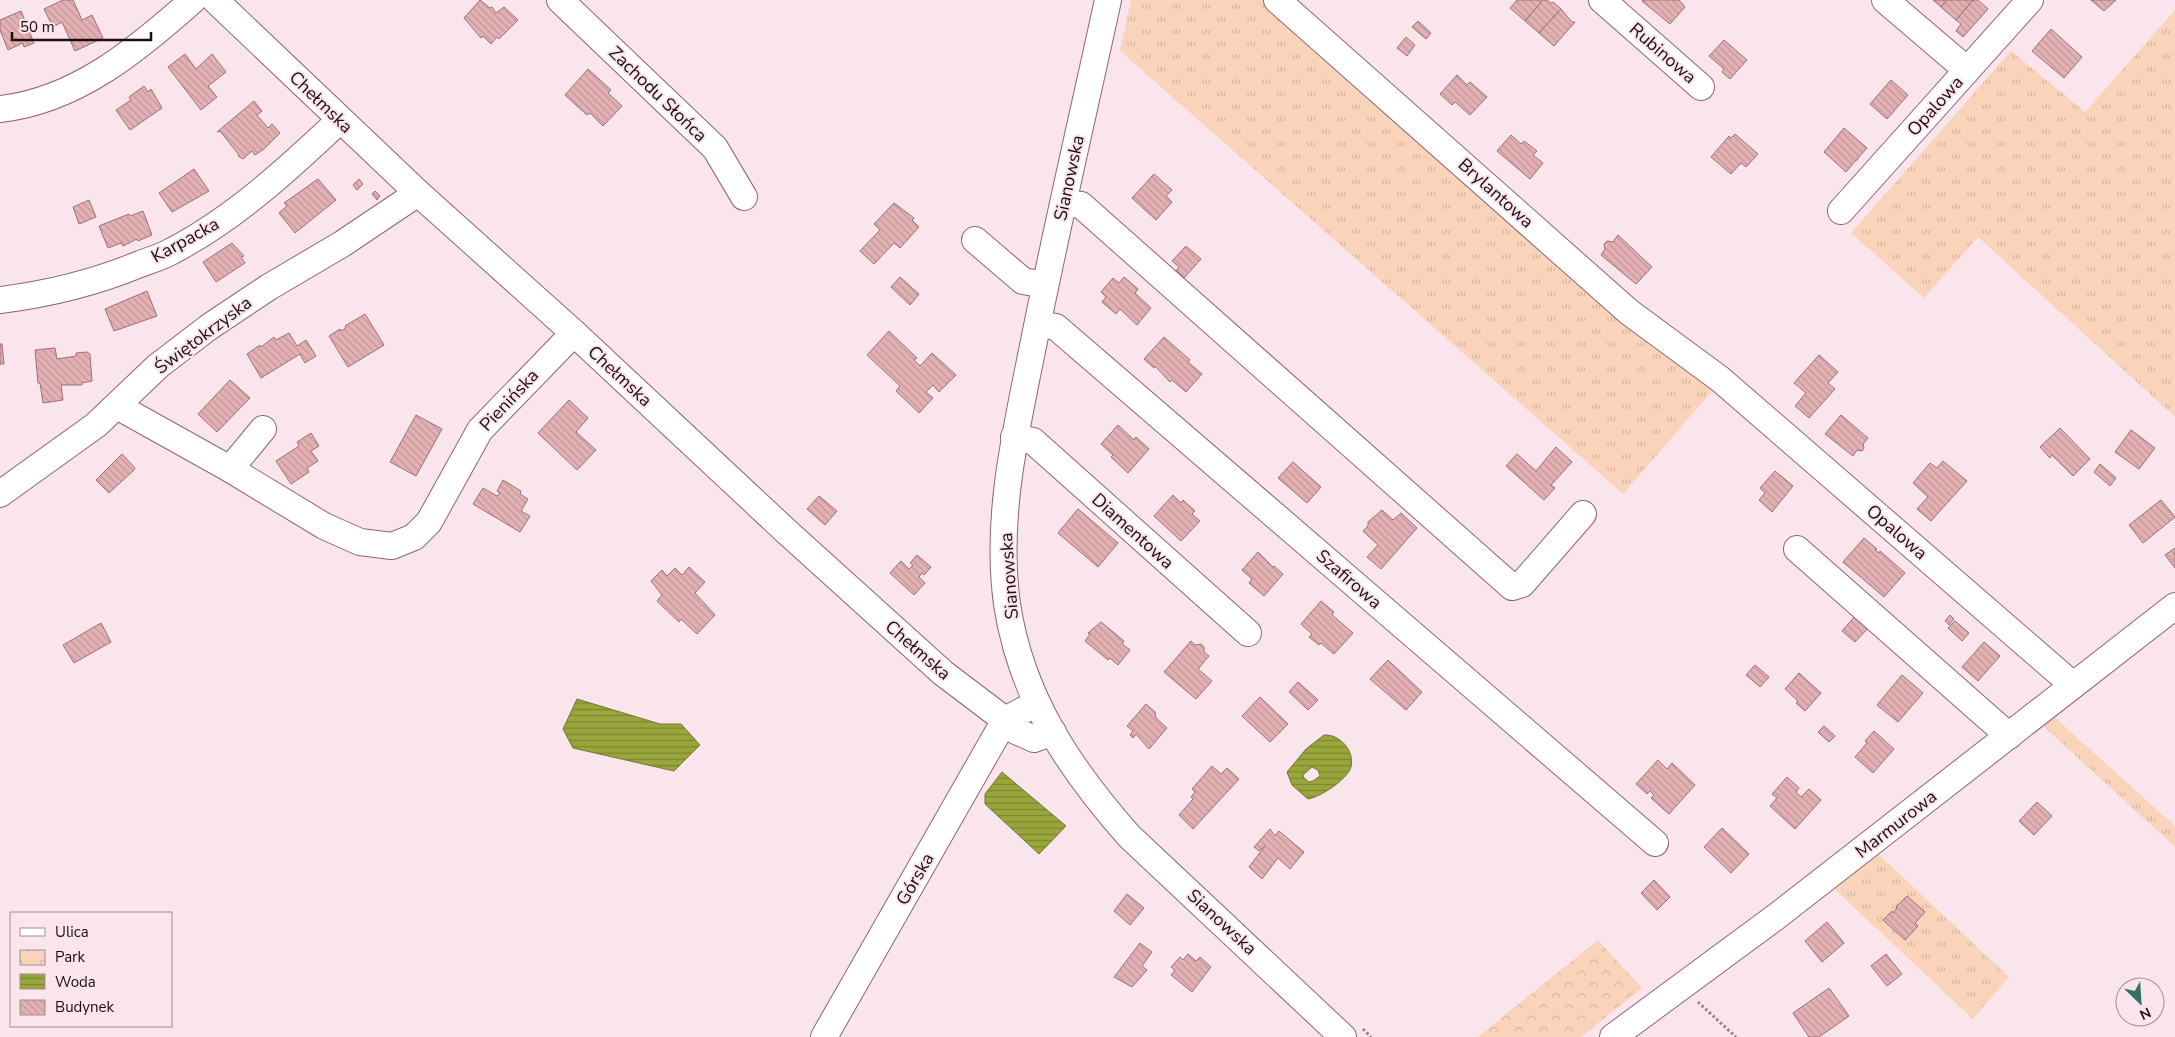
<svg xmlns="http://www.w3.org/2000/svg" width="2175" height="1037" font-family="'Nunito Sans',sans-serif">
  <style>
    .grass { fill: url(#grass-tufts) }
    .park { fill: url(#park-crowns) }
    .water { fill: url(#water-rules); stroke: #747830; fill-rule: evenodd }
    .building { fill: url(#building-back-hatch); stroke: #9e7072 }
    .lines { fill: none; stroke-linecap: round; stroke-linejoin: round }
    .minor-casing { stroke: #906575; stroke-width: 28 }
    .path { stroke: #938187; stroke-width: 3; stroke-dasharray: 2.5 2.5; stroke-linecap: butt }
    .minor { stroke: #fff; stroke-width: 26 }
    .labels { text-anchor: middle; stroke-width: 4; stroke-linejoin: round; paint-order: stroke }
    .street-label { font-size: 18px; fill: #1e0e14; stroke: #f9e5eb }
  </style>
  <defs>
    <pattern id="grass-tufts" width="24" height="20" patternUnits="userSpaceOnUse" patternTransform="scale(1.25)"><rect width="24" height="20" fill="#fad4ba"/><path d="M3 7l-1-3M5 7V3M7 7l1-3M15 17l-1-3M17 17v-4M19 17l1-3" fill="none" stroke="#d6b59f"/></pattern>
    <pattern id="park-crowns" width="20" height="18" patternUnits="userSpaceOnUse" patternTransform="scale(1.25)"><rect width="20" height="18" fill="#fad4ba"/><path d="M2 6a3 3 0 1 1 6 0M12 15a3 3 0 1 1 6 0" fill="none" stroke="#d6b59f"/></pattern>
    <pattern id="water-rules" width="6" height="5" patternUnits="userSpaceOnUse" patternTransform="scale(1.25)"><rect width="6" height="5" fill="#99a63c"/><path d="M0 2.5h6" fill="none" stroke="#7c8631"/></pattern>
    <pattern id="building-back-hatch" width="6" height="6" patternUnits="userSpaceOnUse" patternTransform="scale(1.25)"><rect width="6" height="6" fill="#e3b1b3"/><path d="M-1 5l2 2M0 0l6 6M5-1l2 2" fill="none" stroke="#c29799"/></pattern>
  </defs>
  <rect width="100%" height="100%" fill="#f9e5eb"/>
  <g class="grass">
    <path d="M 1131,0 L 1270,0 L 1714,389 L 1623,494 L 1120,51 Z"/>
    <path d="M 2175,10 L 2175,417 L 1978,237 L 1924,298 L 1851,233 L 2011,51 L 2085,112 Z"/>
    <path d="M 2052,715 L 2175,826 L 2175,847 L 2040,723 Z"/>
    <path d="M 1874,850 L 2009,977 L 1973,1019 L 1828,883 Z"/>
  </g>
  <path class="park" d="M 1598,940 L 1642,988 L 1581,1037 L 1478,1037 Z"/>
  <g class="water">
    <path d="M 577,699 L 660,724 L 681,724 L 700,745 L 674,771 L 573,748 L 563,729 Z"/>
    <path d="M 1324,735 C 1339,734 1355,750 1351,767 C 1347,780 1320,797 1308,799 L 1292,785 L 1287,772 L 1306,749 ZM 1312,767 L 1318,770 L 1320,776 L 1313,781 L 1309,782 L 1304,778 L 1303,775 Z"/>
    <path d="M 1002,772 L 1066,826 L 1039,854 L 985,804 L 985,794 Z"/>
  </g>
  <g class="building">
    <path d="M 63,0 L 73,0 L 82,20 L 92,15 L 103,38 L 75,51 L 62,22 L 53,27 L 44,9 Z"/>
    <path d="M 480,0 L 490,8 L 492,7 L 496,13 L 504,7 L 518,20 L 499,39 L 497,37 L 491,44 L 483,36 L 481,38 L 464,18 Z"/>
    <path d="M 1517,0 L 1543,0 L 1525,21 L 1510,8 Z"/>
    <path d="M 1543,0 L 1547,0 L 1551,3 L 1553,2 L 1561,9 L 1539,33 L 1525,21 Z"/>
    <path d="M 1643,0 L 1679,0 L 1685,7 L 1670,24 L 1642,1 Z"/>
    <path d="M 1933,0 L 1947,0 L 1941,7 Z"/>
    <path d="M 1947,0 L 1973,0 L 1956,20 L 1941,7 Z"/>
    <path d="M 1973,0 L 1978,0 L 1988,9 L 1963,37 L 1956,31 L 1961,24 L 1956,20 Z"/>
    <path d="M 2091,0 L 2116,0 L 2104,11 Z"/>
    <path d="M 1561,9 L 1572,22 L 1575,22 L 1554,46 L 1539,33 Z"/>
    <path d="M 21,11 L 34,43 L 24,47 L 23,43 L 8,50 L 0,30 L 0,20 Z"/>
    <path d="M 1418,21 L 1431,33 L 1426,39 L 1412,27 Z"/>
    <path d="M 2051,29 L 2082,57 L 2064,78 L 2032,51 Z"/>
    <path d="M 1406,37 L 1415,45 L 1407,56 L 1397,48 Z"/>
    <path d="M 1724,40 L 1747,60 L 1730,79 L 1722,72 L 1724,69 L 1709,56 Z"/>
    <path d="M 185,54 L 196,69 L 212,54 L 226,72 L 208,86 L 217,97 L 201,110 L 168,67 Z"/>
    <path d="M 588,69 L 611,90 L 608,93 L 622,106 L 603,126 L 590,113 L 587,115 L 565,95 Z"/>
    <path d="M 1457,75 L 1467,85 L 1470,82 L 1487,97 L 1470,115 L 1455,102 L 1452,105 L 1440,94 Z"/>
    <path d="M 1891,80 L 1908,95 L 1887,119 L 1870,104 Z"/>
    <path d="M 144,86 L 148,92 L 151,89 L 162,108 L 130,130 L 116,110 L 131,100 L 129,97 Z"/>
    <path d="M 254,101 L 262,111 L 257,115 L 268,128 L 272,124 L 280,133 L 264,149 L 255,155 L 252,151 L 243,159 L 238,156 L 239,155 L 220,131 L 217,132 Z"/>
    <path d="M 1844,128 L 1867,148 L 1857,159 L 1858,160 L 1856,160 L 1846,172 L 1824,152 Z"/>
    <path d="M 1735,134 L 1758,154 L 1746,167 L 1741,163 L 1731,174 L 1711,157 L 1729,136 L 1731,138 Z"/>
    <path d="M 1511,135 L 1521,144 L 1524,141 L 1537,151 L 1533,155 L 1543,163 L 1530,179 L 1497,151 Z"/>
    <path d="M 194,169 L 209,191 L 172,212 L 159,193 Z"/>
    <path d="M 1154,174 L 1172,190 L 1166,196 L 1172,202 L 1156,220 L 1132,198 Z"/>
    <path d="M 318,179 L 336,200 L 295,233 L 279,213 L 287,206 L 284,203 Z"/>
    <path d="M 359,179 L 363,184 L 357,190 L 353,185 Z"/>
    <path d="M 375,191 L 380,196 L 377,200 L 372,194 Z"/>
    <path d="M 89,200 L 96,217 L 79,224 L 73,207 Z"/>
    <path d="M 894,203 L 914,218 L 912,220 L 919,227 L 900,248 L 894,243 L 874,264 L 860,251 L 880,230 L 874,224 Z"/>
    <path d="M 143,211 L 152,235 L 138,241 L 137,239 L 123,246 L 121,243 L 108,248 L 99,226 L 129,214 L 130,216 Z"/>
    <path d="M 1618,235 L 1652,267 L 1636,284 L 1601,255 L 1605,249 L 1604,244 L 1607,241 L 1613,242 Z"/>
    <path d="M 232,243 L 244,256 L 241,257 L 245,263 L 216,282 L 203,262 Z"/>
    <path d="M 1186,246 L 1201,259 L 1184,278 L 1176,271 L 1179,267 L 1172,261 Z"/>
    <path d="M 900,277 L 919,294 L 910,305 L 891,287 Z"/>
    <path d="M 1124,277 L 1138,289 L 1135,293 L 1151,308 L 1137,325 L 1120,309 L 1116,314 L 1102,302 L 1106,297 L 1101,292 L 1113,278 L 1119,283 Z"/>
    <path d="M 147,291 L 157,316 L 114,331 L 105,309 Z"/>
    <path d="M 365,314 L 384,345 L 348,367 L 329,336 L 340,329 L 341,331 L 346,328 L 345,326 Z"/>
    <path d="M 889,331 L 917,358 L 914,360 L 920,366 L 932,353 L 956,375 L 939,392 L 933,385 L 926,392 L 933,398 L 919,413 L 896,391 L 900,386 L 867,355 Z"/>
    <path d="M 289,333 L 297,346 L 306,340 L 316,356 L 305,363 L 300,354 L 261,378 L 247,354 L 260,345 L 261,347 L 274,337 L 276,340 Z"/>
    <path d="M 1164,337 L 1190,360 L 1188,362 L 1202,374 L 1186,392 L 1172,380 L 1170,382 L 1155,366 L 1154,368 L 1144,359 Z"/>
    <path d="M 0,344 L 2,344 L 4,364 L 0,364 Z"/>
    <path d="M 55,348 L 57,359 L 76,356 L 76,353 L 87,352 L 90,354 L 92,381 L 82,383 L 82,385 L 61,385 L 63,400 L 43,403 L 40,383 L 38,383 L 35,350 Z"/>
    <path d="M 1819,355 L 1838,372 L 1828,383 L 1835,389 L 1809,418 L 1795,406 L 1806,393 L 1794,383 Z"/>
    <path d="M 230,380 L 250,398 L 217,432 L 198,414 Z"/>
    <path d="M 569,400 L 588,418 L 576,432 L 596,450 L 577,470 L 538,433 Z"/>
    <path d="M 416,415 L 442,429 L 416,476 L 390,462 Z"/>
    <path d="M 1841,415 L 1868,438 L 1863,444 L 1864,448 L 1862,451 L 1857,450 L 1853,456 L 1825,434 Z"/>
    <path d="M 1118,425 L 1134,440 L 1136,437 L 1149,449 L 1128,473 L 1111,457 L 1113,455 L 1101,444 Z"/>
    <path d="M 2060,428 L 2090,459 L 2073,476 L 2052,455 L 2050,458 L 2040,447 Z"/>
    <path d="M 2131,430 L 2155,448 L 2139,469 L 2115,452 Z"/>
    <path d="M 311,433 L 319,446 L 311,451 L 318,461 L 307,468 L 309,472 L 291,484 L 276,461 L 299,446 L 297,442 Z"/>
    <path d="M 1556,447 L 1572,462 L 1551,485 L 1555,488 L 1544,500 L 1506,466 L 1517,454 L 1536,471 Z"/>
    <path d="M 122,454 L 135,468 L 134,470 L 109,493 L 96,480 Z"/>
    <path d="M 1943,461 L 1967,481 L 1931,521 L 1917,509 L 1928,497 L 1913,483 L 1930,463 L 1937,468 Z"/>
    <path d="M 1293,462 L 1321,487 L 1307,503 L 1278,478 Z"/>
    <path d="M 2100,464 L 2116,478 L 2110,486 L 2094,472 Z"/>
    <path d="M 1775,471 L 1793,486 L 1772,512 L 1759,500 L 1765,493 L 1760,488 Z"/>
    <path d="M 503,480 L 521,491 L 520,494 L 528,499 L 521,511 L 530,516 L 520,532 L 473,504 L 483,488 L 497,496 L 500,493 L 497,491 Z"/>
    <path d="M 1173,495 L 1181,503 L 1183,500 L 1195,511 L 1192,514 L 1200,521 L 1181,541 L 1154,516 Z"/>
    <path d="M 819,496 L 837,511 L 825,525 L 807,509 Z"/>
    <path d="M 2161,500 L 2175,517 L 2143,543 L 2129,525 Z"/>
    <path d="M 1078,509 L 1118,543 L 1098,567 L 1058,533 Z"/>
    <path d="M 1382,510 L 1393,520 L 1401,513 L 1417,528 L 1381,569 L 1367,557 L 1378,545 L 1363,531 L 1368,526 L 1368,522 Z"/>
    <path d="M 1864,538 L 1877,549 L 1875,550 L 1879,553 L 1880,551 L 1905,573 L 1884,597 L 1843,562 Z"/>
    <path d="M 2175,548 L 2175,568 L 2165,555 Z"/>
    <path d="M 1258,552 L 1273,567 L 1274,566 L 1283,574 L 1264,596 L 1249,583 L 1252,579 L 1242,570 Z"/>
    <path d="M 917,555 L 931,567 L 924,575 L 922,573 L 919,577 L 925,583 L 914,595 L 890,573 L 901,561 L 909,569 L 913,565 L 910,563 Z"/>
    <path d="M 689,567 L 705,582 L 695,593 L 715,615 L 697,634 L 681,619 L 679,622 L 657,601 L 662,595 L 651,581 L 662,570 L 667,576 L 675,568 L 682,575 Z"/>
    <path d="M 1321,601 L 1334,612 L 1332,615 L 1353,633 L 1334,654 L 1321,643 L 1319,645 L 1309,637 L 1312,634 L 1301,624 Z"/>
    <path d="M 1857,614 L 1870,626 L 1855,642 L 1842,631 Z"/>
    <path d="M 1950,615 L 1954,619 L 1949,625 L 1945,621 Z"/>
    <path d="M 1955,621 L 1969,633 L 1962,641 L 1948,628 Z"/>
    <path d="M 1101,622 L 1124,641 L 1122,644 L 1130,650 L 1118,665 L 1110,658 L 1108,660 L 1085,641 L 1090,634 L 1088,633 Z"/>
    <path d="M 101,623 L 111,642 L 74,663 L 63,645 Z"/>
    <path d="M 1191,641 L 1195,645 L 1201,644 L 1204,647 L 1204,652 L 1209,656 L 1198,669 L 1212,681 L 1196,699 L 1164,672 Z"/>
    <path d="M 1984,642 L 2000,656 L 1978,681 L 1962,667 Z"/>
    <path d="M 1388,660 L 1422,692 L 1406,710 L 1370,679 Z"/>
    <path d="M 1755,665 L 1769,677 L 1760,687 L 1746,675 Z"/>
    <path d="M 1799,673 L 1821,693 L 1805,711 L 1796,703 L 1798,701 L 1785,689 Z"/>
    <path d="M 1902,675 L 1923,693 L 1898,722 L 1877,705 Z"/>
    <path d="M 1298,682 L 1318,700 L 1308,710 L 1289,692 Z"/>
    <path d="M 1260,697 L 1288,724 L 1270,742 L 1242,716 Z"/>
    <path d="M 1146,704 L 1155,712 L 1156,718 L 1167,728 L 1149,749 L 1136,734 L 1133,738 L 1130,735 L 1133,731 L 1127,726 Z"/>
    <path d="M 1824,726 L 1835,736 L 1829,742 L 1818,732 Z"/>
    <path d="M 1874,731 L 1894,749 L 1873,773 L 1855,757 L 1867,743 L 1865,741 Z"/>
    <path d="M 1658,760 L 1667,769 L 1672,763 L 1695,785 L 1669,814 L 1651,798 L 1654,795 L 1650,791 L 1647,794 L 1636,784 Z"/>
    <path d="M 1212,766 L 1221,774 L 1227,768 L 1239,779 L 1193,829 L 1179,815 L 1193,799 L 1191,797 L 1195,792 L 1192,789 Z"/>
    <path d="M 1787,777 L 1799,788 L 1796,792 L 1801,797 L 1809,789 L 1821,800 L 1795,829 L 1770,806 L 1777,798 L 1772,794 Z"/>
    <path d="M 2037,802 L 2052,816 L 2034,835 L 2019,821 Z"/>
    <path d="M 1722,828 L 1749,854 L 1731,873 L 1704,847 Z"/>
    <path d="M 1270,829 L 1275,836 L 1279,831 L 1304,852 L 1290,869 L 1278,858 L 1262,879 L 1249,867 L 1265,846 L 1259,851 L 1254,847 Z"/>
    <path d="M 1654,880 L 1670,897 L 1657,910 L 1641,893 Z"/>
    <path d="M 1127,894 L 1144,908 L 1130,925 L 1114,911 Z"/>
    <path d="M 1907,896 L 1925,912 L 1915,923 L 1918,926 L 1905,940 L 1883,920 L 1892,911 L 1893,913 L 1897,908 L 1896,907 Z"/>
    <path d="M 1827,922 L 1844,943 L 1822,962 L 1805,941 Z"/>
    <path d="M 1140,943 L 1152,952 L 1142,966 L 1147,970 L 1132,987 L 1114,977 Z"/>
    <path d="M 1188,954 L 1196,961 L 1200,957 L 1211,967 L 1192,992 L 1171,975 L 1175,970 L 1171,967 L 1180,957 L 1183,960 Z"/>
    <path d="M 1886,954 L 1902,974 L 1887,986 L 1871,966 Z"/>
    <path d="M 1829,988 L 1849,1016 L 1819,1037 L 1809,1037 L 1793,1013 Z"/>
  </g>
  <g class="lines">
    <g class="minor-casing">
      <g id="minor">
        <path d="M 215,0 L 418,193 L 574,333 L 787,532 L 943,673 L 1005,720 L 1037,703"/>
        <path d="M 560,0 L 715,148 L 744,197"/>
        <path d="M 1108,0 C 1083,115 1056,230 1033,346 C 1016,431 995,517 1007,604 C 1021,697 1069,768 1129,836 L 1343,1037"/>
        <path d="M 1277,0 L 1629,312 L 1720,379 L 2073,685"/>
        <path d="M 1602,0 L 1701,87"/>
        <path d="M 1885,0 L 1967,70"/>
        <path d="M 0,109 C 76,101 138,49 193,0"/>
        <path d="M 1064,203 L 1081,205 L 1512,587 L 1522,584 L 1583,514"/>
        <path d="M 1841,211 L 2030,0"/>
        <path d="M 975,240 L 1023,281 L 1045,285"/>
        <path d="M 0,300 C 49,294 94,283 140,264 C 150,260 162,257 172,251 C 235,218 288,169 340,120"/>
        <path d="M 1038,324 L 1056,327 L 1655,843"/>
        <path d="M 117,406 L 230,469"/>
        <path d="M 263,429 L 230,469 L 324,526 L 360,542 L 392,546 L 414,537 L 429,522 L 480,430 L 574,333"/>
        <path d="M 1014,437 L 1033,441 L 1248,633"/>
        <path d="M 0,494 L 96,425 L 158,366 L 209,327 L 269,287 L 342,244 L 418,193"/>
        <path d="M 1797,549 L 2009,736"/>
        <path d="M 824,1037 L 1005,720 L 1016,731 L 1034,739 L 1053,732"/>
        <path d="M 1613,1037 L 1777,916 L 2175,606"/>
      </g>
    </g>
    <g class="path">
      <path d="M 1698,1002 L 1736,1037"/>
      <path d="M 1363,1029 L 1371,1037"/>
    </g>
    <use href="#minor" class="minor"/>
  </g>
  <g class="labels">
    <g class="street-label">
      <text transform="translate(1663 53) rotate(41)" y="6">Rubinowa</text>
      <text transform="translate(658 94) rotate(44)" y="6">Zachodu Słońca</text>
      <text transform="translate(321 102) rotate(44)" y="6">Chełmska</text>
      <text transform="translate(1935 106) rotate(-48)" y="6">Opalowa</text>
      <text transform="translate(1069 178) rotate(-78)" y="6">Sianowska</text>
      <text transform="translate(1496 193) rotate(42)" y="6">Brylantowa</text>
      <text transform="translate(185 240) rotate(-29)" y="6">Karpacka</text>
      <text transform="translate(203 335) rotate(-37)" y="6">Świętokrzyska</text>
      <text transform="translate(620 376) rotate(43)" y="6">Chełmska</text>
      <text transform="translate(509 400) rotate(-47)" y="6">Pienińska</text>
      <text transform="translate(1133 531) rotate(42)" y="6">Diamentowa</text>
      <text transform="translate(1897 532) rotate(41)" y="6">Opalowa</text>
      <text transform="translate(1009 576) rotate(-94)" y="6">Sianowska</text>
      <text transform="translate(1349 579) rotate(41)" y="6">Szafirowa</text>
      <text transform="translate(918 650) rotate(41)" y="6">Chełmska</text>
      <text transform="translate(1896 824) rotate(-38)" y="6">Marmurowa</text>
      <text transform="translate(915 879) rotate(-60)" y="6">Górska</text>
      <text transform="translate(1222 922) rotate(43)" y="6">Sianowska</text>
    </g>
  </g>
  <rect x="10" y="912" width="162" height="115" fill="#f9e5eb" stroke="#a18f95"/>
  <rect x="20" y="928" width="25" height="8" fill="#ffffff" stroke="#a18f95"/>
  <text x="55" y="937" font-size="15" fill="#1e0e14">Ulica</text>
  <rect x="20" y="950" width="25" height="15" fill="url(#park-crowns)" stroke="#a18f95"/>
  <text x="55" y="962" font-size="15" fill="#1e0e14">Park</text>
  <rect x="20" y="974" width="25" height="15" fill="url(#water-rules)" stroke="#a18f95"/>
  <text x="55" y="987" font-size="15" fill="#1e0e14">Woda</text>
  <rect x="20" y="1000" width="25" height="15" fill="url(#building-back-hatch)" stroke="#a18f95"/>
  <text x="55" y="1012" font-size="15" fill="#1e0e14">Budynek</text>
  <g transform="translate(2140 1002) rotate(155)"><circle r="24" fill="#f9e5eb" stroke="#a18f95"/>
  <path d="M0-4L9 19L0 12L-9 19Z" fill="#2f7263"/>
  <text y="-8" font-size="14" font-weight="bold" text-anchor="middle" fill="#1e0e14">N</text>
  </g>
  <path d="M12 32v8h139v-8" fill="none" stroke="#1e0e14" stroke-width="2.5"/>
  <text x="20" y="32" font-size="15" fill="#1e0e14" stroke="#f9e5eb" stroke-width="4" paint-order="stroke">50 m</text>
</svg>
